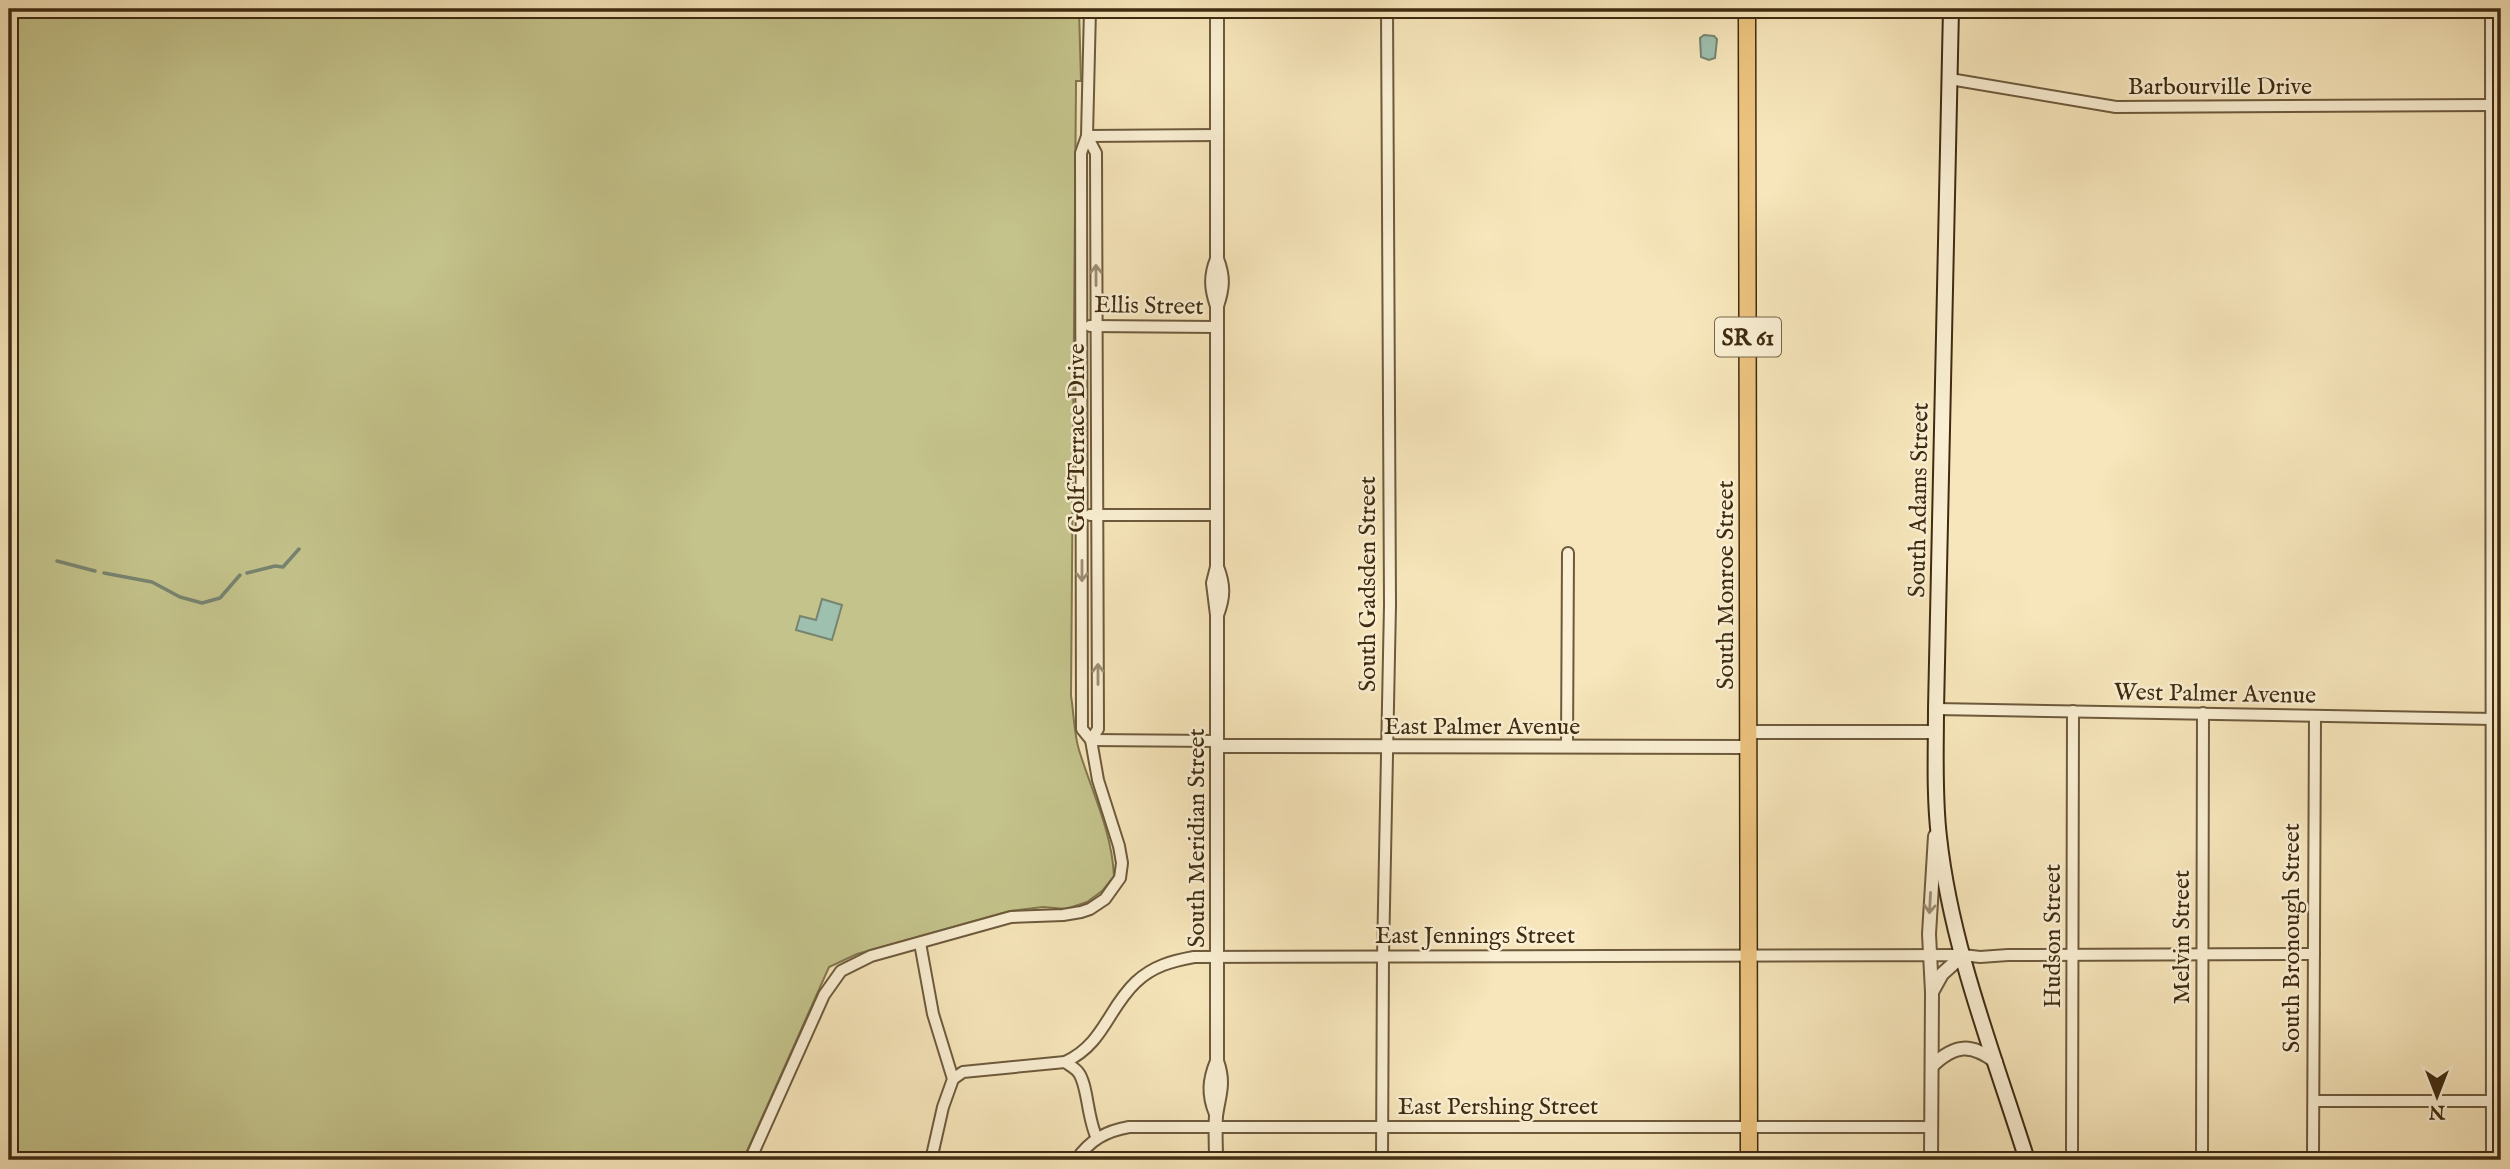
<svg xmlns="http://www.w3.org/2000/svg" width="2510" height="1169" font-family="'IM FELL English',serif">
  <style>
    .green { fill: #c4c38b; stroke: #82774e; stroke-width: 2 }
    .water { fill: #9dc0af; stroke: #778470; stroke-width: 2 }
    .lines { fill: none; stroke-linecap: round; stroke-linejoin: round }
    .stream { stroke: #778470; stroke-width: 3.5 }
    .minor-casing { stroke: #6d5a3c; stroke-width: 14 }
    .tertiary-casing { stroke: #6d5a3c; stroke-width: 16 }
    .secondary-casing { stroke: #3f2b11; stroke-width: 18 }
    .primary-casing { stroke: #3f2b11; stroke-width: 19 }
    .minor { stroke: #faefd3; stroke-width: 10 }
    .tertiary { stroke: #faefd3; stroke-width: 12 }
    .secondary { stroke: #faefd3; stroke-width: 14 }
    .primary { stroke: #ecc37e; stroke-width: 16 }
    .oneway { stroke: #9c8d72 }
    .labels { text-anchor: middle; stroke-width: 5; stroke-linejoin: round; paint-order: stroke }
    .shield { fill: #faefd3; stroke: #77664b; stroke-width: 2 }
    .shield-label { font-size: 23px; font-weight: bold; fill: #3f2b11 }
    .street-label { font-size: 24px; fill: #3f2b11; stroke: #faefd3 }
  </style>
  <rect width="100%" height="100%" fill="#f7e6bb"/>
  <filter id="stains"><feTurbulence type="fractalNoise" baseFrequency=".00286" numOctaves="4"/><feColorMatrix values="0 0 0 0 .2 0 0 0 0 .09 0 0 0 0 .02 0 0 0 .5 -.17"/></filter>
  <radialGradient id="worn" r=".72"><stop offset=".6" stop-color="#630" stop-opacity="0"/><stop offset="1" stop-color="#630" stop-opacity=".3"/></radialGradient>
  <path class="green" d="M 9,9 L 1079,9 L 1081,81 L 1076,81 L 1071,696 C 1074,714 1074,734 1079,750 C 1092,792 1112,832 1114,876 L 1102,891 L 1087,902 L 1066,909 L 1043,907 L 1010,911 L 857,954 L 829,967 L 743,1160 L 9,1160 Z"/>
  <g class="water">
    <path d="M 1704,35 L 1714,36 L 1717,39 L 1715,58 L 1709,60 L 1701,57 L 1700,38 Z"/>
    <path d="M 822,599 L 842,605 L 832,640 L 796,630 L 800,616 L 816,620 Z"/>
  </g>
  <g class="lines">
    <g class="stream">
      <path d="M 57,561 L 95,571"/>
      <path d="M 104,573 L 152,582 L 180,597 L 202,603 L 220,598 L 240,575"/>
      <path d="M 247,573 L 275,566 L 283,567 L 299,549"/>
    </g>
    <g class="minor-casing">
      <g id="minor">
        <path d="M 2491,9 L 2492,1160"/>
        <path d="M 1950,79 L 2116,107 L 2492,105"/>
        <path d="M 1087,136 L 1096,153 L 1098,729 L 1091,740"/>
        <path d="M 1087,136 L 1218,135"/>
        <path d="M 1090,326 L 1217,327"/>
        <path d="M 1090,515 L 1217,515"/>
        <path d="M 1936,709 L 2493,719"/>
        <path d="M 1091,740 L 1217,741"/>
        <path d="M 1567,747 L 1568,553"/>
        <path d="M 920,943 L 933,1014 L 953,1079 L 943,1107 L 931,1160"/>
        <path d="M 1065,1062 C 1104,1044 1108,1008 1136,982 C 1153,966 1172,961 1194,957 L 1963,955 L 1980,957 L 2008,955 L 2314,954"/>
        <path d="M 953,1079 L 963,1072 L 1065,1062 C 1069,1065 1075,1068 1078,1072 C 1088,1084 1087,1119 1097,1138"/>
        <path d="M 2314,1101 L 2492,1101"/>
        <path d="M 750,1160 L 824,995 L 841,971 L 871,956 L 1011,917 L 1063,915 L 1081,912 L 1090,909 L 1105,899 L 1120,878 L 1122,863 L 1119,846 L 1098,780 L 1091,740 L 1082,729 L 1081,153 L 1087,136 L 1090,9"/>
        <path d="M 1076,1160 C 1090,1140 1106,1131 1129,1127 L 1931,1127"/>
        <path d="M 1382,1160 L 1383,956 L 1390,605 L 1387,9"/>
        <path d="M 2072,1160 L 2073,711"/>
        <path d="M 2202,1160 L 2203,713"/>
        <path d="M 2313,1160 L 2315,716"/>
      </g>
    </g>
    <g class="tertiary-casing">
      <g id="tertiary">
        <path d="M 1217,259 C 1210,276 1211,289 1217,306"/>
        <path d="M 1217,615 C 1224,597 1224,585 1217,567"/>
        <path d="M 1748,732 L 1936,732"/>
        <path d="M 1217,746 L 1748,747"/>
        <path d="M 1932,992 L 1942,974 L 1963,955"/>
        <path d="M 1932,1066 C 1955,1044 1971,1043 1996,1062"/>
        <path d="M 1216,1114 C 1208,1095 1209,1080 1217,1061"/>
        <path d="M 1216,1160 C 1216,1146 1215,1130 1216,1116 C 1219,1094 1225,1084 1217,1061 L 1217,615 L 1213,583 L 1217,567 L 1217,306 C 1223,288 1224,277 1217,259 L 1217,9"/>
        <path d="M 1931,1160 L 1932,992 L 1929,934 L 1935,836"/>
      </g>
    </g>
    <g class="secondary-casing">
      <path id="secondary" d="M 1951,9 L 1936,709 C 1936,751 1934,795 1939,837 C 1951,947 1994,1055 2027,1160"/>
    </g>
    <g class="primary-casing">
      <path id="primary" d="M 1747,9 L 1749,1160"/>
    </g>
    <use href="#minor" class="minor"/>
    <use href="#tertiary" class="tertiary"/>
    <use href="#secondary" class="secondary"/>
    <use href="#primary" class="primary"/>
  </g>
  <defs><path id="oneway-shaft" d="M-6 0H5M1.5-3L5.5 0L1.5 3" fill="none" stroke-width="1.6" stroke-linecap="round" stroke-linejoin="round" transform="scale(1.75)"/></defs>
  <g class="oneway">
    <use href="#oneway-shaft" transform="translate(1096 275) rotate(-90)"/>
    <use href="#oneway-shaft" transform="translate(1082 571) rotate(90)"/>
    <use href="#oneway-shaft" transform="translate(1098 674) rotate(-90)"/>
    <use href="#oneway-shaft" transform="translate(1930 903) rotate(93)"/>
  </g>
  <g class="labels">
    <rect class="shield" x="1715" y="317.5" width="66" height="39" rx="5"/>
    <g class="shield-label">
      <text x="1748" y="345">SR 61</text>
    </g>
    <g class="street-label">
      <text x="2220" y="94">Barbourville Drive</text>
      <text transform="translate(1149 305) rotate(1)" y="8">Ellis Street</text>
      <text transform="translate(1076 438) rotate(-90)" y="8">Golf Terrace Drive</text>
      <text transform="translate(1918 500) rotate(-89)" y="8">South Adams Street</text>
      <text transform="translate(1367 584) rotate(-90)" y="8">South Gadsden Street</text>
      <text transform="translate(1725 585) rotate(-90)" y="8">South Monroe Street</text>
      <text transform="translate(2215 693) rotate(1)" y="8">West Palmer Avenue</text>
      <text x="1482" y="734">East Palmer Avenue</text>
      <text transform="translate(1196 838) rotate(-90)" y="8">South Meridian Street</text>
      <text x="1475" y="943">East Jennings Street</text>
      <text transform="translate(2052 936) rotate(-90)" y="8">Hudson Street</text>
      <text transform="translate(2181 937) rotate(-90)" y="8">Melvin Street</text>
      <text transform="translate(2291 938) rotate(-90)" y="8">South Bronough Street</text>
      <text x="1498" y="1114">East Pershing Street</text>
    </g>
  </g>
  <rect width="2510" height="1169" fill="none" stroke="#f7e6bb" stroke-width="35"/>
  <rect x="10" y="10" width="2489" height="1148" fill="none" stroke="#3f2b11" stroke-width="3.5"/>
  <rect x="18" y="18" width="2475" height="1134" fill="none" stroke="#3f2b11" stroke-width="2"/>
  <g transform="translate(2437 1096) rotate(180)" stroke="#faefd3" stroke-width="5" paint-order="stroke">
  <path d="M0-5L12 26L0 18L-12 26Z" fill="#3f2b11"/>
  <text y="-10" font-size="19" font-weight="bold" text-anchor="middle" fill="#3f2b11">N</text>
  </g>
  <rect width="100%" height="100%" filter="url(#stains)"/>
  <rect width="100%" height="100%" fill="url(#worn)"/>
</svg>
